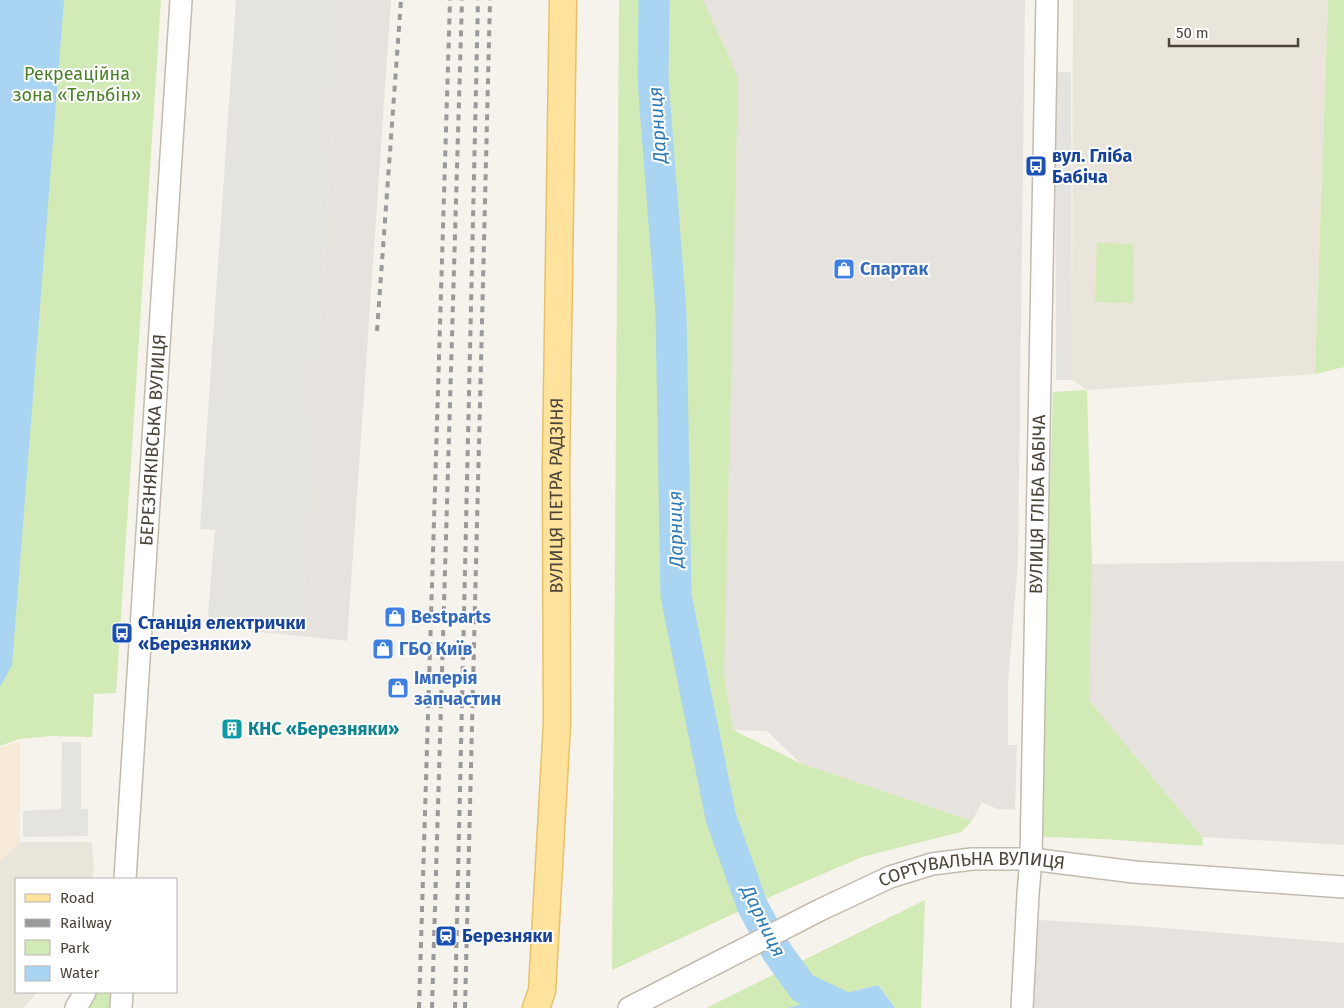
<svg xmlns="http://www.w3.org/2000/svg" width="1344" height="1008" font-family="'Fira Sans',sans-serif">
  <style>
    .residential { fill: #eae5da }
    .commercial { fill: #f7ead8 }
    .industrial { fill: #e6e2dd }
    .green { fill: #d2eab5 }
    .parking { fill: #e5e3e0 }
    .water { fill: #a9d4f2 }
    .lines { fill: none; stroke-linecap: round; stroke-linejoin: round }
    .river { stroke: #a9d4f2; stroke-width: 31 }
    .minor-casing { stroke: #c2bbae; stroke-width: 24 }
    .major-casing { stroke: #e6c16a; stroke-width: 29 }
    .minor { stroke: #fff; stroke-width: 21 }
    .major { stroke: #ffe39c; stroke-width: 26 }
    .rail { stroke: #9a9a9a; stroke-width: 4; stroke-dasharray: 6 6; stroke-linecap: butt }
    .labels { text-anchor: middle; stroke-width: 4; stroke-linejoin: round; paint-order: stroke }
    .park-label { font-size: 18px; fill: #4a7f2a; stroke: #fff }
    .transit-label { font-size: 18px; font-weight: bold; fill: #164399; stroke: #fff; text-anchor: start }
    .shop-label { font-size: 18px; font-weight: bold; fill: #366cbe; stroke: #fff; text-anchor: start }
    .street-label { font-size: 18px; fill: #4b4439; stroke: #fff }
    .culture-label { font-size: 18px; font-weight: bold; fill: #0d838f; stroke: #fff; text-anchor: start }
    .water-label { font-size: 19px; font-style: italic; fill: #2e7ab2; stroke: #fff }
  </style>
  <rect width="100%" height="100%" fill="#f6f3ec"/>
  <g class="residential">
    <path d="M 1073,0 L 1328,0 L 1315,374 L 1087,390 L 1072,380 Z"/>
    <path d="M 20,842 L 92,842 L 94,867 L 92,879 L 16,879 L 16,992 L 37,992 L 24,1008 L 0,1008 L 0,861 Z"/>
  </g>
  <path class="commercial" d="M 20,741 L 20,842 L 0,861 L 0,748 Z"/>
  <g class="industrial">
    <path d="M 340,0 L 391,0 L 347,641 L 301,636 Z"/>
    <path d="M 703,0 L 1025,0 L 1018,560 L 1008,684 L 1008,745 L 1017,745 L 1015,810 L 997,809 L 982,802 L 972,821 L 800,763 L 767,731 L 733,730 L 724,674 Z"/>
    <path d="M 1344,561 L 1344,845 L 1202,837 L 1089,700 L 1092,564 Z"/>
    <path d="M 1039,920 L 1140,926 L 1344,943 L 1344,1008 L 1033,1008 Z"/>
  </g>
  <g class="green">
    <path d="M 0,0 L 161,0 L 116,693 L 94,694 L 92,737 L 51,736 L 19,739 L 0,746 Z"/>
    <path d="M 619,0 L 703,0 L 738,77 L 724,674 L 733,730 L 800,763 L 972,821 L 961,832 L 862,857 L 781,892 L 612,970 Z"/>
    <path d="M 1328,0 L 1344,0 L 1344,367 L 1315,374 Z"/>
    <path d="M 1097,243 L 1134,244 L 1133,303 L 1095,302 Z"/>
    <path d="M 1087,390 L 1092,564 L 1089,700 L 1202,837 L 1203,846 L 1103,839 L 1045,837 L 1039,829 L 1053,392 Z"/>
    <path d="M 925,900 L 921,1008 L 895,1008 L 878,985 L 787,1008 L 706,1008 Z"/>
    <path d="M 94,992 L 116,992 L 115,1008 L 85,1008 Z"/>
  </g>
  <g class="parking">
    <path d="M 236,0 L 340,0 L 301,636 L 207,627 L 215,530 L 200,529 Z"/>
    <path d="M 1055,72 L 1071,72 L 1072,380 L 1056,380 Z"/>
    <path d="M 62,742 L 81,742 L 81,809 L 88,809 L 88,836 L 23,837 L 23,811 L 61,809 Z"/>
  </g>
  <g class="water">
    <path d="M 0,0 L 64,0 L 12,665 L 0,687 Z"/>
    <path d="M 878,985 L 895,1008 L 787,1008 Z"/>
  </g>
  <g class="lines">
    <path class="river" d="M 654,0 L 653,80 L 671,313 L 676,596 L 721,818 L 752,905 L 777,952 L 803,988 L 846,1008"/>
    <g class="minor-casing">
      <g id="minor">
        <path id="s1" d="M 125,879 L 181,0"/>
        <path d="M 76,1008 L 85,992"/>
        <path d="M 121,1008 L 122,992"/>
        <path id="s2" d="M 629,1008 L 820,910 L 890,877 L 932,864 L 972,859 L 1031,859 L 1134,872 L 1344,887"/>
        <path id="s3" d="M 1022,1008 L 1028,894 L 1031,859 L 1047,0"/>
      </g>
    </g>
    <g class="major-casing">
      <g id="major">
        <path id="s4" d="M 536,1008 L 542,991 L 557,723 L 556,466 L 563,0"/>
      </g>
    </g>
    <use href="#minor" class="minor"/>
    <use href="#major" class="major"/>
    <g class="rail">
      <path d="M 377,331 L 401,0"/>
      <path d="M 419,1008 L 450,0"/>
      <path d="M 432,1008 L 462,0"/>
      <path d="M 455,1008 L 478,0"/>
      <path d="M 465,1008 L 490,0"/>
    </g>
  </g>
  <defs>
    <g id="bus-square" transform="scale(1.125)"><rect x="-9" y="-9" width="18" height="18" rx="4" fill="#1a4fb4" stroke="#fff"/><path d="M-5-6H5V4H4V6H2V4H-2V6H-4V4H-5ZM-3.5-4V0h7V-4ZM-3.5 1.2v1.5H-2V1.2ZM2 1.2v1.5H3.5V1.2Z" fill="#fff"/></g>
    <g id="shop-square" transform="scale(1.125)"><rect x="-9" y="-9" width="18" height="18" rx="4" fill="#3f7fe0" stroke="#fff"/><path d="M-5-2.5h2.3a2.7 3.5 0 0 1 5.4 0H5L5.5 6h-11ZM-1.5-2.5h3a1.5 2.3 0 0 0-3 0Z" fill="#fff"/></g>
    <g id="building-square" transform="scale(1.125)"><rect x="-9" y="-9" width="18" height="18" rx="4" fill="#0f9aa8" stroke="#fff"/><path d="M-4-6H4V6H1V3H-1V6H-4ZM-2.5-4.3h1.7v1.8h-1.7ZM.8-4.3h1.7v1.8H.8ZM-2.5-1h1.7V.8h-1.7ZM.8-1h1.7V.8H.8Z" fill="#fff"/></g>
    <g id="station-square" transform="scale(1.125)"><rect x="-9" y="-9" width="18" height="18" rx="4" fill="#1a4fb4" stroke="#fff"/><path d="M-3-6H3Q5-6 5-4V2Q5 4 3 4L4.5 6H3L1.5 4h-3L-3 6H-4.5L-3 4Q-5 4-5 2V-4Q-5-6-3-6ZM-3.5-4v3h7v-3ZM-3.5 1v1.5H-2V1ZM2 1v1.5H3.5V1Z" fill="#fff"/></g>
  </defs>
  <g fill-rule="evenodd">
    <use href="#bus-square" x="1036" y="166"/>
    <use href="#shop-square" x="844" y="269"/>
    <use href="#shop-square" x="395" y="617"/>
    <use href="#bus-square" x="122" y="633"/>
    <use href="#shop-square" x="383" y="649"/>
    <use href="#shop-square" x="398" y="688"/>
    <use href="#building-square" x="232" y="729"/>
    <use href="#station-square" x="446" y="936"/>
  </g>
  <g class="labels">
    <g class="park-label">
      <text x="77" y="80">Рекреаційна<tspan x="77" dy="21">зона «Тельбін»</tspan></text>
    </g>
    <g class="transit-label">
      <text x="1052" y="162">вул. Гліба<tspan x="1052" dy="21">Бабіча</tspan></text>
      <text x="138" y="629">Станція електрички<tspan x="138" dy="21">«Березняки»</tspan></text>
      <text x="462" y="942">Березняки</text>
    </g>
    <g class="shop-label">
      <text x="860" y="275">Спартак</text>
      <text x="411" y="623">Bestparts</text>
      <text x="399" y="655">ГБО Київ</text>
      <text x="414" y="684">Імперія<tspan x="414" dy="21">запчастин</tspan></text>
    </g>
    <g class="street-label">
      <text dy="6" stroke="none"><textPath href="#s1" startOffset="440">БЕРЕЗНЯКІВСЬКА ВУЛИЦЯ</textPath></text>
      <text dy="6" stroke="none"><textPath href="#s4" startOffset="514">ВУЛИЦЯ ПЕТРА РАДЗІНЯ</textPath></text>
      <text dy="6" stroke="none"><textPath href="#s3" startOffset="504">ВУЛИЦЯ ГЛІБА БАБІЧА</textPath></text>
      <text dy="6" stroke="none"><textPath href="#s2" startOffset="375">СОРТУВАЛЬНА ВУЛИЦЯ</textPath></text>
    </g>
    <g class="culture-label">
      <text x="248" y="735">КНС «Березняки»</text>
    </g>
    <g class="water-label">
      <text transform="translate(657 125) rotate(-94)" y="7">Дарниця</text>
      <text transform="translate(675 529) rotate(-91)" y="7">Дарниця</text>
      <text transform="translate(764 921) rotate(64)" y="7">Дарниця</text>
    </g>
  </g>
  <rect x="15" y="878" width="162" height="115" fill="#ffffff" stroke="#b7b4b0"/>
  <rect x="25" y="894" width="25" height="8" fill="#ffe39c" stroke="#b7b4b0"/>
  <text x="60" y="903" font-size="15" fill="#4b4439">Road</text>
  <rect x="25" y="919" width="25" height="8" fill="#9a9a9a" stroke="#b7b4b0"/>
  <text x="60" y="928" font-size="15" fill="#4b4439">Railway</text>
  <rect x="25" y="940" width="25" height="15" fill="#d2eab5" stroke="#b7b4b0"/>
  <text x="60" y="953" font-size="15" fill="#4b4439">Park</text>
  <rect x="25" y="966" width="25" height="15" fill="#a9d4f2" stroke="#b7b4b0"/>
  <text x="60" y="978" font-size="15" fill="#4b4439">Water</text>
  <path d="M1169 38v8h129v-8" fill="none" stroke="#4b4439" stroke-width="2.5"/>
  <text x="1176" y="38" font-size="15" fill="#4b4439" stroke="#ffffff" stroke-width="4" paint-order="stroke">50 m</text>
</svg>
